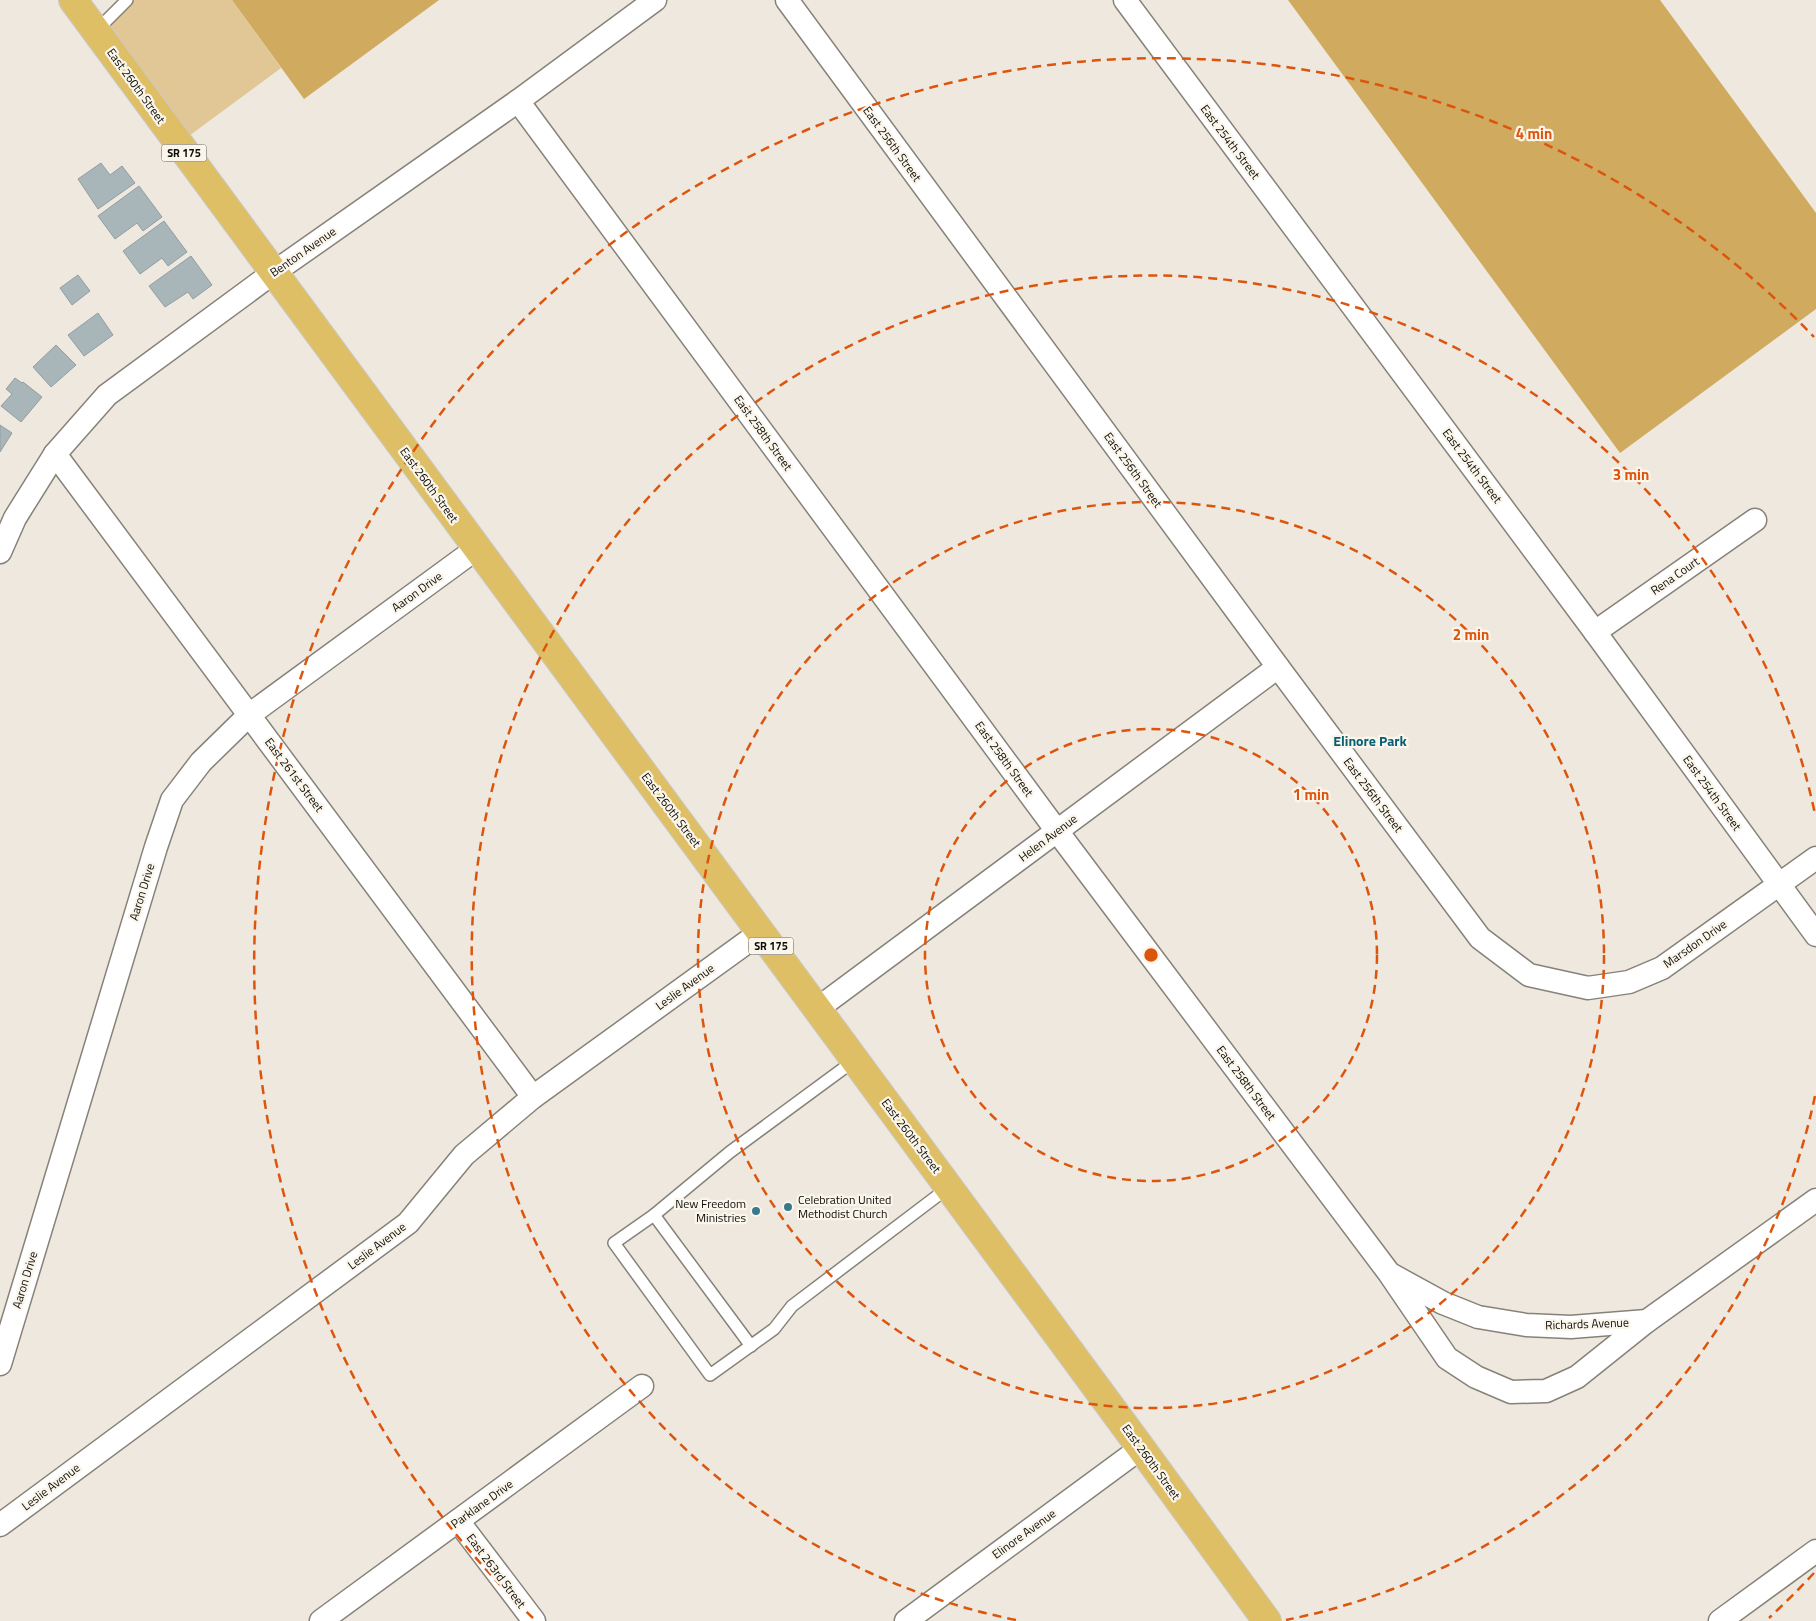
<svg xmlns="http://www.w3.org/2000/svg" width="1816" height="1621" font-family="'Titillium Web',sans-serif">
  <style>
    .green { fill: #e1c796 }
    .forest { fill: #cfaa5f }
    .building { fill: #a8b5b9; stroke: #929ea2 }
    .lines { fill: none; stroke-linecap: round; stroke-linejoin: round }
    .lane-casing { stroke: #878279; stroke-width: 14 }
    .street-casing { stroke: #878279; stroke-width: 25 }
    .primary-casing { stroke: #cacac9; stroke-width: 30 }
    .lane { stroke: #fff; stroke-width: 11 }
    .street { stroke: #fff; stroke-width: 22 }
    .primary { stroke: #debf66; stroke-width: 28 }
    .ring { fill: none; stroke: #dd550c; stroke-width: 2.5; stroke-dasharray: 9 6 }
    .poi-dot { fill: #38798c; stroke: #fbf6eb; stroke-width: 2 }
    .labels { text-anchor: middle; stroke-width: 4.5; stroke-linejoin: round; paint-order: stroke }
    .shield { fill: #fbf6eb; stroke: #55524d; stroke-width: 1 }
    .shield-label { font-size: 11px; font-weight: bold; fill: #0e0c09 }
    .street-label { font-size: 12px; fill: #0e0c09; stroke: #fbf6eb }
    .poi-label { font-size: 12px; fill: #0e0c09; stroke: #fbf6eb; text-anchor: start }
    .neighbourhood-label { font-size: 14px; font-weight: bold; fill: #065f74; stroke: #fbf6eb }
    .centre { fill: #dd550c; stroke: #fbf6eb; stroke-width: 2.5 }
    .ring-label { font-size: 15px; text-anchor: middle; font-weight: bold; fill: #dd550c; stroke: #fbf6eb; stroke-width: 4.5; stroke-linejoin: round; paint-order: stroke }
  </style>
  <rect width="100%" height="100%" fill="#eee8de"/>
  <path class="green" d="M 127,0 L 232,0 L 281,68 L 178,144 L 96,32 Z"/>
  <g class="forest">
    <path d="M 232,0 L 439,0 L 304,99 Z"/>
    <path d="M 1288,0 L 1660,0 L 1816,213 L 1816,309 L 1620,453 Z"/>
  </g>
  <g class="building">
    <path d="M 101,163 L 110,175 L 122,166 L 135,183 L 98,209 L 78,179 Z"/>
    <path d="M 139,186 L 162,217 L 143,231 L 137,223 L 115,239 L 98,216 Z"/>
    <path d="M 164,221 L 187,252 L 168,266 L 162,258 L 140,274 L 123,251 Z"/>
    <path d="M 191,256 L 212,285 L 193,299 L 188,292 L 165,307 L 149,286 Z"/>
    <path d="M 78,275 L 90,291 L 72,305 L 60,288 Z"/>
    <path d="M 98,313 L 113,335 L 84,356 L 68,335 Z"/>
    <path d="M 56,345 L 76,365 L 51,387 L 33,367 Z"/>
    <path d="M 15,378 L 22,383 L 23,382 L 42,397 L 21,422 L 1,406 L 12,394 L 6,389 Z"/>
    <path d="M 0,425 L 12,433 L 0,452 Z"/>
  </g>
  <g class="lines">
    <g class="lane-casing">
      <g id="lane">
        <path d="M 96,31 L 127,0"/>
        <path d="M 855,1060 L 730,1152 L 654,1215 L 614,1243 L 710,1375 L 774,1329 L 792,1306 L 949,1187"/>
        <path d="M 654,1215 L 751,1346"/>
      </g>
    </g>
    <g class="street-casing">
      <g id="street">
        <path d="M 787,0 L 1278,667 L 1480,938 L 1529,975 L 1588,988 L 1629,982 L 1662,968 L 1816,858"/>
        <path d="M 1125,0 L 1595,632 L 1816,935"/>
        <path d="M 518,101 L 1057,831 L 1389,1273 L 1447,1358 L 1476,1377 L 1511,1392 L 1546,1391 L 1577,1377 L 1647,1321 L 1816,1200"/>
        <path d="M 55,454 L 533,1097"/>
        <path d="M 0,552 L 15,518 L 55,454 L 107,395 L 273,273 L 518,101 L 655,0"/>
        <path d="M 1595,632 L 1755,520"/>
        <path d="M 817,1009 L 1278,667"/>
        <path d="M 1392,1275 L 1443,1303 L 1478,1317 L 1526,1325 L 1571,1327 L 1647,1321"/>
        <path d="M 0,1364 L 156,847 L 172,800 L 201,762 L 249,715 L 476,549"/>
        <path d="M 458,1521 L 534,1621"/>
        <path d="M 0,1525 L 408,1223 L 464,1155 L 533,1097 L 761,932"/>
        <path d="M 321,1621 L 642,1386"/>
        <path d="M 906,1621 L 1141,1448"/>
        <path d="M 1720,1621 L 1816,1551"/>
      </g>
    </g>
    <g class="primary-casing">
      <path id="primary" d="M 73,0 L 1141,1448 L 1267,1621"/>
    </g>
    <use href="#lane" class="lane"/>
    <use href="#street" class="street"/>
    <use href="#primary" class="primary"/>
  </g>
  <g class="ring">
    <circle cx="1151" cy="955" r="226"/>
    <circle cx="1151" cy="955" r="453"/>
    <path d="M1815 1096A679 679 0 0 1 1286 1620M1016 1620A679 679 0 1 1 1815 814"/>
    <path d="M1814 1573A906 906 0 0 1 1769 1618M533 1618A906 906 0 1 1 1814 337"/>
  </g>
  <g class="poi-dot">
    <circle cx="788" cy="1207" r="5"/>
    <circle cx="756" cy="1211" r="5"/>
  </g>
  <g class="labels">
    <g class="shield">
      <rect x="161.5" y="144.5" width="45" height="17" rx="4"/>
      <rect x="748.5" y="937.5" width="45" height="17" rx="4"/>
    </g>
    <g class="shield-label">
      <text x="184" y="157">SR 175</text>
      <text x="771" y="950">SR 175</text>
    </g>
    <g class="street-label">
      <text transform="translate(136 86) rotate(54)" y="4">East 260th Street</text>
      <text transform="translate(1230 142) rotate(53)" y="4">East 254th Street</text>
      <text transform="translate(892 144) rotate(54)" y="4">East 256th Street</text>
      <text transform="translate(303 252) rotate(-35)" y="4">Benton Avenue</text>
      <text transform="translate(763 433) rotate(54)" y="4">East 258th Street</text>
      <text transform="translate(1472 466) rotate(53)" y="4">East 254th Street</text>
      <text transform="translate(1133 470) rotate(54)" y="4">East 256th Street</text>
      <text transform="translate(429 485) rotate(54)" y="4">East 260th Street</text>
      <text transform="translate(1675 576) rotate(-35)" y="4">Rena Court</text>
      <text transform="translate(417 592) rotate(-36)" y="4">Aaron Drive</text>
      <text transform="translate(1004 759) rotate(54)" y="4">East 258th Street</text>
      <text transform="translate(294 775) rotate(53)" y="4">East 261st Street</text>
      <text transform="translate(1712 793) rotate(54)" y="4">East 254th Street</text>
      <text transform="translate(1373 795) rotate(53)" y="4">East 256th Street</text>
      <text transform="translate(671 810) rotate(53)" y="4">East 260th Street</text>
      <text transform="translate(1048 838) rotate(-37)" y="4">Helen Avenue</text>
      <text transform="translate(142 892) rotate(-73)" y="4">Aaron Drive</text>
      <text transform="translate(1695 944) rotate(-35)" y="4">Marsdon Drive</text>
      <text transform="translate(685 987) rotate(-36)" y="4">Leslie Avenue</text>
      <text transform="translate(1246 1083) rotate(53)" y="4">East 258th Street</text>
      <text transform="translate(911 1136) rotate(53)" y="4">East 260th Street</text>
      <text transform="translate(377 1246) rotate(-37)" y="4">Leslie Avenue</text>
      <text transform="translate(25 1280) rotate(-73)" y="4">Aaron Drive</text>
      <text transform="translate(1587 1324) rotate(-2)" y="4">Richards Avenue</text>
      <text transform="translate(1151 1462) rotate(54)" y="4">East 260th Street</text>
      <text transform="translate(51 1487) rotate(-37)" y="4">Leslie Avenue</text>
      <text transform="translate(482 1504) rotate(-36)" y="4">Parklane Drive</text>
      <text transform="translate(1024 1534) rotate(-36)" y="4">Elinore Avenue</text>
      <text transform="translate(496 1571) rotate(53)" y="4">East 263rd Street</text>
    </g>
    <g class="poi-label">
      <text x="798" y="1204">Celebration United<tspan x="798" dy="14">Methodist Church</tspan></text>
      <text x="746" y="1208" text-anchor="end">New Freedom<tspan x="746" dy="14">Ministries</tspan></text>
    </g>
    <g class="neighbourhood-label">
      <text x="1370" y="746">Elinore Park</text>
    </g>
  </g>
  <circle cx="1151" cy="955" r="8" class="centre"/>
  <g class="ring-label">
    <text x="1534" y="139">4 min</text>
    <text x="1631" y="480">3 min</text>
    <text x="1471" y="640">2 min</text>
    <text x="1311" y="800">1 min</text>
  </g>
</svg>
